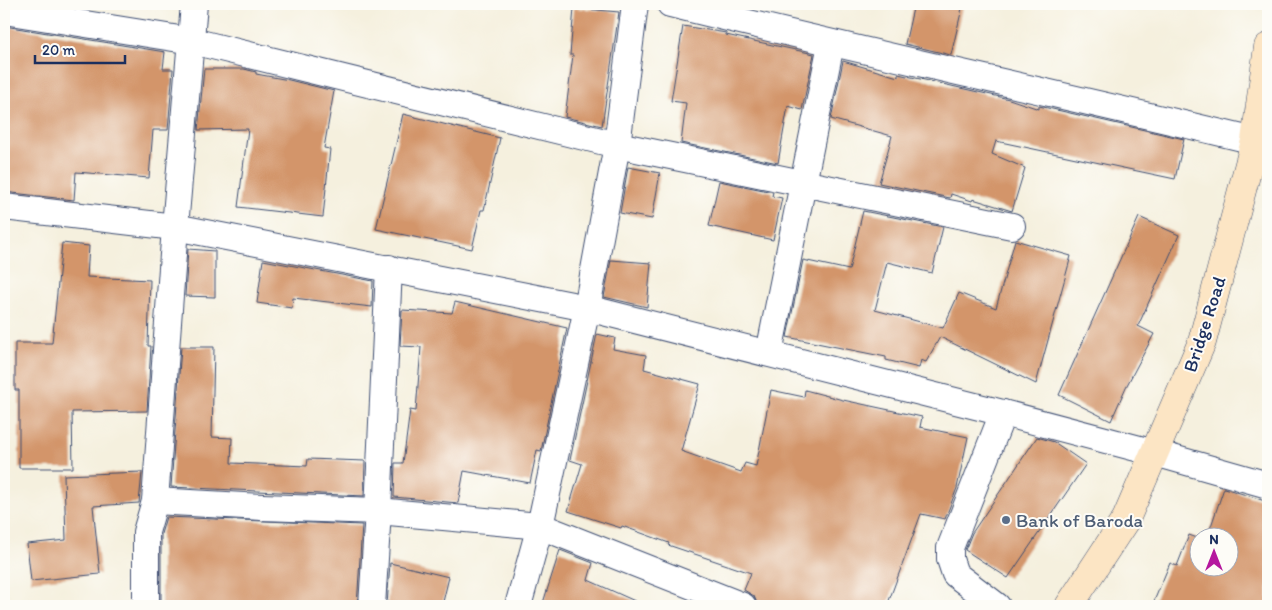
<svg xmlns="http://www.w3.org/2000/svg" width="1272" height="610" font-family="Itim,sans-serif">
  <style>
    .building { fill: #d3956b }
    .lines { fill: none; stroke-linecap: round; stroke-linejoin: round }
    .street-casing { stroke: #3c4c71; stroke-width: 28 }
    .secondary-casing { stroke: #3c4c71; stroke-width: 29 }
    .street { stroke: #fff; stroke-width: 26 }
    .secondary { stroke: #fce5c4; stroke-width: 28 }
    .service-dot { fill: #5c6f8a; stroke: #fdfcf7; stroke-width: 2 }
    .labels { text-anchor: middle; stroke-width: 4; stroke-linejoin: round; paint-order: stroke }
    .street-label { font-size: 19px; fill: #1b2f5e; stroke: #fdfcf7 }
    .service-label { font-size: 19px; fill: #4e5e75; stroke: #fdfcf7; text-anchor: start }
  </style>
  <rect width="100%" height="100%" fill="#fdfcf7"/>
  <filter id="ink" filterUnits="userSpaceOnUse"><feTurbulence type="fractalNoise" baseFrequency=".02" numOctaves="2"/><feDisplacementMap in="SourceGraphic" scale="10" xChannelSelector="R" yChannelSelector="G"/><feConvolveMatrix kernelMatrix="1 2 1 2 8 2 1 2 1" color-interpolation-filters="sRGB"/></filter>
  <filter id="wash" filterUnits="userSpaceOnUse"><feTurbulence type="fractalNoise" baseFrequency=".0096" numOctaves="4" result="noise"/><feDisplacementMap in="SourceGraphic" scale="20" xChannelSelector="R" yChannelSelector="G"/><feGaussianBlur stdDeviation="1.12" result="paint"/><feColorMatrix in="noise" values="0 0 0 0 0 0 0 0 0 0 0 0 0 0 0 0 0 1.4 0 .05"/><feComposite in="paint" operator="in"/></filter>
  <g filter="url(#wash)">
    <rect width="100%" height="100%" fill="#f5f0de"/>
    <g id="blocks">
      <g class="building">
        <path d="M 914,4 L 963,4 L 951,55 L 905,44 Z"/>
        <path d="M 574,8 L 619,12 L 602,126 L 565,117 L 573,55 L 570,55 Z"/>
        <path d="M 4,26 L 165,52 L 163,69 L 173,69 L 168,130 L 153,130 L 149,178 L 76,172 L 74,200 L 4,192 Z"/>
        <path d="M 683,26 L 726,33 L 726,35 L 814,54 L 802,110 L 788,106 L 778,163 L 681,143 L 686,103 L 671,101 Z"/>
        <path d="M 843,61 L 898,77 L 898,74 L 1009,99 L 1039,109 L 1039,106 L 1184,139 L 1175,179 L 996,141 L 992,154 L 1025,168 L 1012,211 L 973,199 L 972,201 L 951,194 L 950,198 L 879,183 L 892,136 L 831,119 Z"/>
        <path d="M 204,69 L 244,69 L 256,72 L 256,74 L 289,80 L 334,91 L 324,148 L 330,149 L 323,217 L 238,207 L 248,129 L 198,130 Z"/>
        <path d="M 403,114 L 500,138 L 484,210 L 481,210 L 472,249 L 376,229 Z"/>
        <path d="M 628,167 L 660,173 L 652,219 L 620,213 Z"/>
        <path d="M 719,181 L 773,192 L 772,196 L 782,198 L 773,240 L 709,226 Z"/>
        <path d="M 863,211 L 943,227 L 932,273 L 887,262 L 875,310 L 943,328 L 959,293 L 996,308 L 1015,240 L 1071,256 L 1036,384 L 940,337 L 926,362 L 921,360 L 919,368 L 886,360 L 886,357 L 787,337 L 803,260 L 849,270 Z"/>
        <path d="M 1139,217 L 1179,235 L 1138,326 L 1154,334 L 1126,387 L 1111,421 L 1059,395 Z"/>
        <path d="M 62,243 L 89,246 L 87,277 L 150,280 L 148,346 L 151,346 L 147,411 L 72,412 L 73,468 L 19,468 L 19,390 L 15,390 L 15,343 L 52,343 Z"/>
        <path d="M 188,249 L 215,251 L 215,297 L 185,296 Z"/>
        <path d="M 263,260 L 373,281 L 372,307 L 293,298 L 292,308 L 257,303 Z"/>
        <path d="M 611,260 L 651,263 L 647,307 L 604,297 Z"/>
        <path d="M 455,302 L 567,328 L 541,451 L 537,450 L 530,483 L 464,471 L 458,503 L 394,497 L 395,463 L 403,463 L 410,410 L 416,411 L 421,347 L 400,346 L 402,310 L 452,313 Z"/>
        <path d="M 597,334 L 615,338 L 613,349 L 646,355 L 644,369 L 700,384 L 681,451 L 741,472 L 745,463 L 756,466 L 771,390 L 804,397 L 805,390 L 843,400 L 922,417 L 920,427 L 968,437 L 957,488 L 945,519 L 921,514 L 887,606 L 758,606 L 754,596 L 744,590 L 751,573 L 668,545 L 669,543 L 622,526 L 621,528 L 568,511 L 582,464 L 570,460 Z"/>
        <path d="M 181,347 L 214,347 L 212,437 L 232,438 L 231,463 L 307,466 L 308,459 L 365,461 L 364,496 L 171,487 Z"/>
        <path d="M 1037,437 L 1054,442 L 1086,464 L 1008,578 L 965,550 L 972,533 Z"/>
        <path d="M 142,472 L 139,503 L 93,506 L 100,574 L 31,581 L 27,544 L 66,540 L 64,475 Z"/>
        <path d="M 1224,488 L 1268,502 L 1268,606 L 1152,606 L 1170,563 L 1177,566 L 1189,535 L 1200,539 L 1200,568 L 1230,568 L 1230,538 L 1207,538 Z"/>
        <path d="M 166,517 L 362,525 L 357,606 L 161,606 L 161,534 Z"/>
        <path d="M 560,550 L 593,563 L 588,580 L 646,606 L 542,606 Z"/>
        <path d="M 390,563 L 449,577 L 442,606 L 387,606 Z"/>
      </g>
    </g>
  </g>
  <g filter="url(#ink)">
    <use href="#blocks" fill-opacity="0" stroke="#3c4c71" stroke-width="1"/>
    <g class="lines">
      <g class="street-casing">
        <g id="street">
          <path d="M 670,4 C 864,52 1060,94 1255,141"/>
          <path d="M 4,11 L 192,41 L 617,145 L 1012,226"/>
          <path d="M 4,207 L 175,227 L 587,308 L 1003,413 L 1155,453 L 1268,485"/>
          <path d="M 769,353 L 831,44"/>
          <path d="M 155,501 L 262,507 L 378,511 L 540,526 L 587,308 L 617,145 L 635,4"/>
          <path d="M 146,606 L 146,532 L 155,501 L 175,227 L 194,4"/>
          <path d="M 372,606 L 378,511 L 389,268"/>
          <path d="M 518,606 L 540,526 L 743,606"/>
          <path d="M 997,606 L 955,574 L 950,559 L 950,548 L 1003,413"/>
        </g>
      </g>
      <g class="secondary-casing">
        <path id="secondary" d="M 1069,606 L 1126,519 L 1202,342 L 1255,141 L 1268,47"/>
      </g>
      <use href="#street" class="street"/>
      <use href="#secondary" class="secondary"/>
    </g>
  </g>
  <circle class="service-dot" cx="1006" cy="520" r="5"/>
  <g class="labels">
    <g class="street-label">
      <text transform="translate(1204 324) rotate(-72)" y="7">Bridge Road</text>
    </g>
    <g class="service-label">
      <text x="1016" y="527">Bank of Baroda</text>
    </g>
  </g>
  <rect width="1272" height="610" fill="none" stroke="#fdfcf7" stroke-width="20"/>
  <g transform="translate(1214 552)"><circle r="24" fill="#fdfcf7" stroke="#a3aaba"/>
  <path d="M0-4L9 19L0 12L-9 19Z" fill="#b5179e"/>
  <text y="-8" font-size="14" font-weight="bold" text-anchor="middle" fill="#1b2f5e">N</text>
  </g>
  <path d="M35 55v8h90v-8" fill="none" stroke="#1b2f5e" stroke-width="2.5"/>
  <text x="42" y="55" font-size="15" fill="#1b2f5e" stroke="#fdfcf7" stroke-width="4" paint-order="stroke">20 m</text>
</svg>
